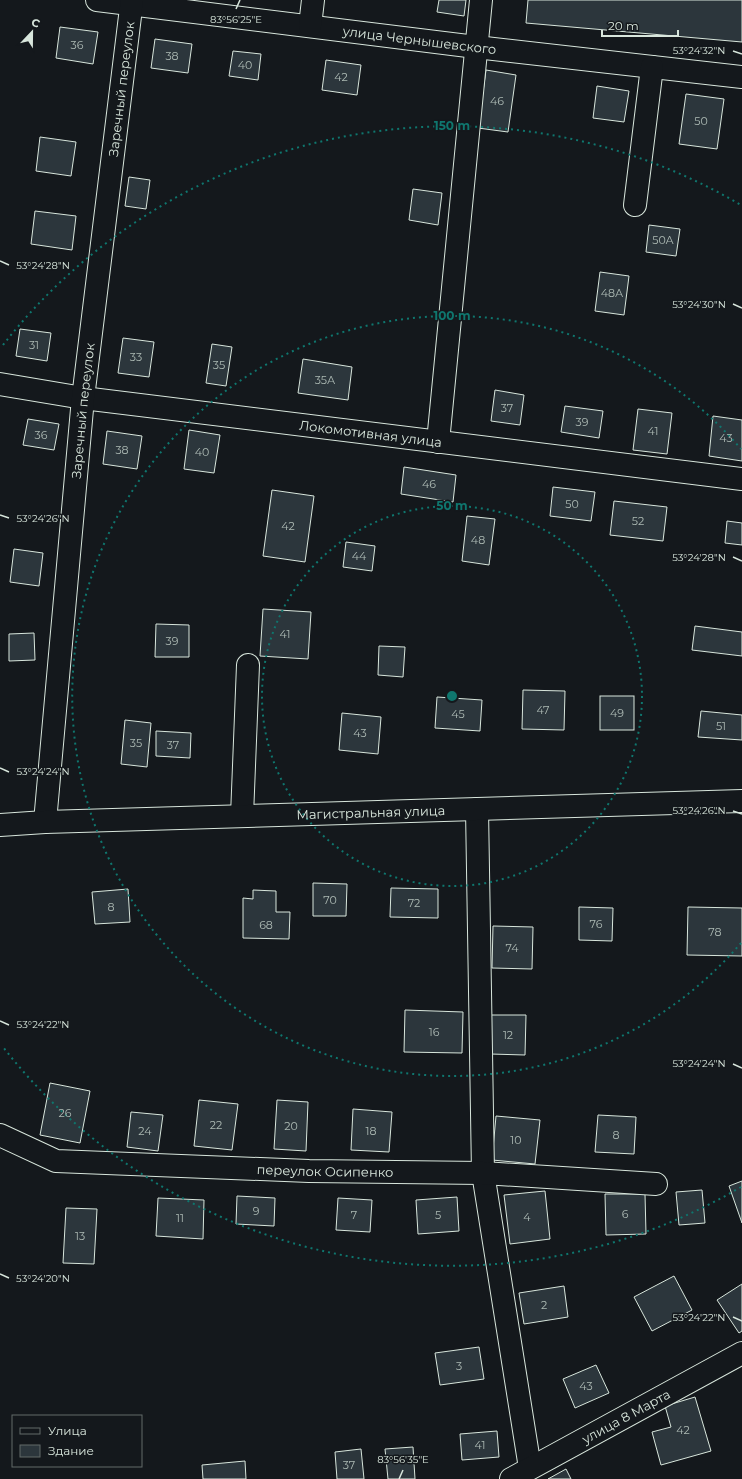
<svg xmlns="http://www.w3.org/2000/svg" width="742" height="1479" font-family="Montserrat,sans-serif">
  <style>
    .building { fill: #2c363c; stroke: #d8e6dc }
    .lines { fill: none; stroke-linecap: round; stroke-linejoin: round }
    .minor-casing { stroke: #d8e6dc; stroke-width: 24 }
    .minor { stroke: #14181c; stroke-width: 22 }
    .ticks { fill: none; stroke: #d8e6dc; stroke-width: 1.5 }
    .ring { fill: none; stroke: #0f766e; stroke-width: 2; stroke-dasharray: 2 4 }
    .labels { text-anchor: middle; stroke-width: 3; stroke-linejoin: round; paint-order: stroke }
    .number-label { font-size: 11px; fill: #adbab4 }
    .street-label { font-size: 13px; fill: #d8e6dc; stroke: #14181c }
    .ticks-label { font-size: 10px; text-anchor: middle; fill: #d8e6dc; stroke: #14181c; stroke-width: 3; stroke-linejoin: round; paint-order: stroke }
    .centre { fill: #0f766e; stroke: #14181c; stroke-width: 2 }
    .ring-label { font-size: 12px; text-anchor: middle; font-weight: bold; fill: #0f766e; stroke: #14181c; stroke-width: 3; stroke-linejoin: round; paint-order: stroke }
  </style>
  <rect width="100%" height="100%" fill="#14181c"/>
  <g class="building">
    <path d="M 439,0 L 466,0 L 464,16 L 437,12 Z"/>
    <path d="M 528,0 L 742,0 L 742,42 L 526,23 Z"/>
    <path d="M 60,27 L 98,32 L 93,64 L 56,58 Z"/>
    <path d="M 155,39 L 192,44 L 188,73 L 151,68 Z"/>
    <path d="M 233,51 L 261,54 L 258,80 L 229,76 Z"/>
    <path d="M 326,60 L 361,65 L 357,95 L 322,90 Z"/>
    <path d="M 486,70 L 516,75 L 508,132 L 478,128 Z"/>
    <path d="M 597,86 L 629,91 L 624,122 L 593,118 Z"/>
    <path d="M 686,94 L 724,99 L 717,149 L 679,144 Z"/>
    <path d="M 40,137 L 76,142 L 71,176 L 36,171 Z"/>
    <path d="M 129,177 L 150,180 L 146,209 L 125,206 Z"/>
    <path d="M 413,189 L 442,193 L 438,225 L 409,220 Z"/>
    <path d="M 35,211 L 76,216 L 72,250 L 31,244 Z"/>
    <path d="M 649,225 L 680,229 L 676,256 L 646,252 Z"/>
    <path d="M 600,272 L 629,276 L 624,315 L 595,311 Z"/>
    <path d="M 20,329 L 51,333 L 47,361 L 16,356 Z"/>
    <path d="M 123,338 L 154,342 L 149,377 L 118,373 Z"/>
    <path d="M 212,344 L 232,347 L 226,386 L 206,383 Z"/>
    <path d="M 303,359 L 352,367 L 348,400 L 298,393 Z"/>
    <path d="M 495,390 L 524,395 L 520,425 L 491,421 Z"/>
    <path d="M 565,406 L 603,411 L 599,438 L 561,432 Z"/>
    <path d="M 638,409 L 672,413 L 667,454 L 633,450 Z"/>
    <path d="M 713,416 L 742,420 L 742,461 L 709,456 Z"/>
    <path d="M 28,419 L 59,424 L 54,450 L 23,445 Z"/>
    <path d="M 189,430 L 220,435 L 214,473 L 184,469 Z"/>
    <path d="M 107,431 L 142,436 L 137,469 L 103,464 Z"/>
    <path d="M 404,467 L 456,475 L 453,502 L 401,494 Z"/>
    <path d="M 553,487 L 595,492 L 591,521 L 550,516 Z"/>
    <path d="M 272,490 L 314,496 L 305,562 L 263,556 Z"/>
    <path d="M 614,501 L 667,507 L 663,541 L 610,535 Z"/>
    <path d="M 467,516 L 495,519 L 489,565 L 462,561 Z"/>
    <path d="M 727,521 L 742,523 L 742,545 L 725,543 Z"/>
    <path d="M 346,542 L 375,546 L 372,571 L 343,567 Z"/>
    <path d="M 14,549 L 43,553 L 39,586 L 10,582 Z"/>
    <path d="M 263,609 L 311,612 L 308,659 L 260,656 Z"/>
    <path d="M 156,624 L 189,625 L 189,657 L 155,657 Z"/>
    <path d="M 695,626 L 742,632 L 742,656 L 692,650 Z"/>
    <path d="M 34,633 L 35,660 L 9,661 L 9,634 Z"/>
    <path d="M 379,646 L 405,647 L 403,677 L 378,675 Z"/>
    <path d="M 523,690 L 565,691 L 564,730 L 522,729 Z"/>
    <rect x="600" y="696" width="34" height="34"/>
    <path d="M 437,697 L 482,700 L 480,731 L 435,728 Z"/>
    <path d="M 701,711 L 742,715 L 742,740 L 698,737 Z"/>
    <path d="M 342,713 L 381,717 L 378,754 L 339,750 Z"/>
    <path d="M 125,720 L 151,723 L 147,767 L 121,764 Z"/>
    <path d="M 156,731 L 191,733 L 190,758 L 156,756 Z"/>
    <path d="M 313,883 L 347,884 L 346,916 L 313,916 Z"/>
    <path d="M 391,888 L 438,889 L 438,918 L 390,917 Z"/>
    <path d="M 128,889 L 130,922 L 95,924 L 92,892 Z"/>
    <path d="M 253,890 L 276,891 L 276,912 L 290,912 L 289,939 L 243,938 L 243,898 L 253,899 Z"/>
    <path d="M 579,907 L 613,908 L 612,941 L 579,940 Z"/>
    <path d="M 688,907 L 742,908 L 742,956 L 687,955 Z"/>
    <path d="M 493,926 L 533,927 L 532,969 L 492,968 Z"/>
    <path d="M 405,1010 L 463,1012 L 462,1053 L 404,1052 Z"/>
    <path d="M 490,1015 L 526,1015 L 525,1055 L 490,1054 Z"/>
    <path d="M 50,1083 L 90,1091 L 80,1143 L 40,1135 Z"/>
    <path d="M 199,1100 L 238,1104 L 232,1150 L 194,1146 Z"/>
    <path d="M 277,1100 L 308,1102 L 306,1151 L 274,1149 Z"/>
    <path d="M 353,1109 L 392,1112 L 389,1152 L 351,1150 Z"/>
    <path d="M 131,1112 L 163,1115 L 158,1151 L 127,1147 Z"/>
    <path d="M 598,1115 L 636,1117 L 634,1154 L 595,1152 Z"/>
    <path d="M 496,1116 L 540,1120 L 535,1164 L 492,1160 Z"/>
    <path d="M 742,1181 L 742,1223 L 729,1186 Z"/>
    <path d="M 702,1190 L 705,1223 L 679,1225 L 676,1192 Z"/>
    <path d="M 545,1191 L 550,1239 L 510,1244 L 504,1195 Z"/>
    <path d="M 605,1194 L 645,1194 L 646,1234 L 606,1235 Z"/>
    <path d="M 237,1196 L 275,1198 L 274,1226 L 236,1224 Z"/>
    <path d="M 457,1197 L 459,1231 L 418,1234 L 416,1200 Z"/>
    <path d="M 158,1198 L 204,1200 L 203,1239 L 156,1236 Z"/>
    <path d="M 338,1198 L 372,1200 L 370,1232 L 336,1230 Z"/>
    <path d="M 66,1208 L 97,1209 L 94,1264 L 63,1263 Z"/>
    <path d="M 674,1276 L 692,1310 L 652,1331 L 634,1297 Z"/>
    <path d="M 742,1284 L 742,1331 L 739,1333 L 717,1300 Z"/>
    <path d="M 564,1286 L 568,1317 L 524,1324 L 519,1293 Z"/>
    <path d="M 479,1347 L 484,1379 L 440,1385 L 435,1353 Z"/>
    <path d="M 596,1365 L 609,1393 L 575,1408 L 563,1379 Z"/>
    <path d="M 695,1397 L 711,1451 L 661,1465 L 652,1432 L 671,1427 L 665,1406 Z"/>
    <path d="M 497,1431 L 499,1457 L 462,1460 L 460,1434 Z"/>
    <path d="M 413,1447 L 415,1479 L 388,1479 L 385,1449 Z"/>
    <path d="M 361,1449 L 364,1479 L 337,1479 L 335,1452 Z"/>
    <path d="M 245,1461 L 246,1479 L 203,1479 L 202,1465 Z"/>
    <path d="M 566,1469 L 571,1479 L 548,1479 Z"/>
  </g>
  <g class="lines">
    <g class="minor-casing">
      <g id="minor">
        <path id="s1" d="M 97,0 L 476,47 L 742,77"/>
        <path d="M 310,26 L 313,0"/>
        <path d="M 635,205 L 652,67"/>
        <path id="s2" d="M 0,384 L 83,398 L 742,479"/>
        <path d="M 438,442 L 481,0"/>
        <path d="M 477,809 L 483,1173 L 530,1468"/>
        <path d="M 242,816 L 248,665"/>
        <path id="s3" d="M 45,822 L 83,398 L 132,0"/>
        <path id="s4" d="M 0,825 L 45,822 L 742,801"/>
        <path id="s5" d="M 0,1135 L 56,1161 L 309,1171 L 483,1173 L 656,1184"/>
        <path id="s6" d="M 511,1479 L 742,1353"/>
      </g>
    </g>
    <use href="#minor" class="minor"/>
  </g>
  <path class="ticks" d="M 236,9 L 240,0M 733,51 L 742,54M 0,261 L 9,265M 733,304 L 742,308M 0,515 L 9,518M 733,557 L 742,561M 0,768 L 9,772M 733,811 L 742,814M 0,1021 L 9,1025M 733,1064 L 742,1068M 0,1274 L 9,1278M 733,1317 L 742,1321M 399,1479 L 403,1470"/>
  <g class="ring">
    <circle cx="452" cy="696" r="190"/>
    <path d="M741 943A380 380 0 1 1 741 449"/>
    <path d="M741 1187A570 570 0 0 1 3 1047M3 345A570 570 0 0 1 741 205"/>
  </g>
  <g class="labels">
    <g class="number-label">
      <text x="77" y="49">36</text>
      <text x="172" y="60">38</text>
      <text x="245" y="69">40</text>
      <text x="341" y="81">42</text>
      <text x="497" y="105">46</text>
      <text x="701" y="125">50</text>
      <text x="663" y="244">50А</text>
      <text x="612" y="297">48А</text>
      <text x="34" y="349">31</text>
      <text x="136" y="361">33</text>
      <text x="219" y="369">35</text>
      <text x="325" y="384">35А</text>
      <text x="507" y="412">37</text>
      <text x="582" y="426">39</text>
      <text x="653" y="435">41</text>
      <text x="41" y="439">36</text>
      <text x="726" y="442">43</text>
      <text x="122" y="454">38</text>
      <text x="202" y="456">40</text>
      <text x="429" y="488">46</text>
      <text x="572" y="508">50</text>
      <text x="638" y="525">52</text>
      <text x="288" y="530">42</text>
      <text x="478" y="544">48</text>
      <text x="359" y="560">44</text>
      <text x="285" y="638">41</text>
      <text x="172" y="645">39</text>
      <text x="543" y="714">47</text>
      <text x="617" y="717">49</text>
      <text x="458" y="718">45</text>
      <text x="721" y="730">51</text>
      <text x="360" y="737">43</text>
      <text x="136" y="747">35</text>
      <text x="173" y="749">37</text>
      <text x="330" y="904">70</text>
      <text x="414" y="907">72</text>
      <text x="111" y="911">8</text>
      <text x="596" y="928">76</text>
      <text x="266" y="929">68</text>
      <text x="715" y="936">78</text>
      <text x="512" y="952">74</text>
      <text x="434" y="1036">16</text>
      <text x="508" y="1039">12</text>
      <text x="65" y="1117">26</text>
      <text x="216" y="1129">22</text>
      <text x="291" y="1130">20</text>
      <text x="145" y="1135">24</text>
      <text x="371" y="1135">18</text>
      <text x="616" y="1139">8</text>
      <text x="516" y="1144">10</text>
      <text x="256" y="1215">9</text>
      <text x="625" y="1218">6</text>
      <text x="354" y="1219">7</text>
      <text x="438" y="1219">5</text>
      <text x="527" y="1221">4</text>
      <text x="180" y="1222">11</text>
      <text x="80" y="1240">13</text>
      <text x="544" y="1309">2</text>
      <text x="459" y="1370">3</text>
      <text x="586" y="1390">43</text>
      <text x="683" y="1434">42</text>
      <text x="480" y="1449">41</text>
      <text x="349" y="1469">37</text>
    </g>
    <g class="street-label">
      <text dy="5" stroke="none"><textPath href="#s1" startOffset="325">улица Чернышевского</textPath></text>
      <text dy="5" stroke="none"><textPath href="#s3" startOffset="737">Заречный переулок</textPath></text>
      <text dy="5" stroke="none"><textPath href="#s3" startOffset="413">Заречный переулок</textPath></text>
      <text dy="5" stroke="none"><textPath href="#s2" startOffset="374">Локомотивная улица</textPath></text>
      <text dy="5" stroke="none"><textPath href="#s4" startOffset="371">Магистральная улица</textPath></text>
      <text dy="5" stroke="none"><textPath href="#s5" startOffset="331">переулок Осипенко</textPath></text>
      <text dy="5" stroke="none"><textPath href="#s6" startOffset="131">улица 8 Марта</textPath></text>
    </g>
  </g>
  <g class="ticks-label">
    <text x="236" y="23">83°56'25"E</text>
    <text x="699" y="54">53°24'32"N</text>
    <text x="43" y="269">53°24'28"N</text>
    <text x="699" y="308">53°24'30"N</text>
    <text x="43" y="522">53°24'26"N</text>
    <text x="699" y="561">53°24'28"N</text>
    <text x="43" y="775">53°24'24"N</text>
    <text x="699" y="814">53°24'26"N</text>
    <text x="43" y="1028">53°24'22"N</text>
    <text x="699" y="1067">53°24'24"N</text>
    <text x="43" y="1282">53°24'20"N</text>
    <text x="699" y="1321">53°24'22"N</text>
    <text x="403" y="1463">83°56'35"E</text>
  </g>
  <circle cx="452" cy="696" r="6" class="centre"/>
  <g class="ring-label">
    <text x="452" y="130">150 m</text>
    <text x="452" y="320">100 m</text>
    <text x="452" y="510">50 m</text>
  </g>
  <rect x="12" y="1415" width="130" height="52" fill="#14181c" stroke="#626a69"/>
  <rect x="20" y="1428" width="20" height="6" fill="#14181c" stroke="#626a69"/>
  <text x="48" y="1435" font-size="12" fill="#d8e6dc">Улица</text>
  <rect x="20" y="1445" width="20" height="12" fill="#2c363c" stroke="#626a69"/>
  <text x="48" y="1455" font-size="12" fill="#d8e6dc">Здание</text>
  <g transform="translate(32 32) rotate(22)" stroke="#14181c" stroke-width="3" paint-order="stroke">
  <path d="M0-3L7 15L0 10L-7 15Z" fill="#d8e6dc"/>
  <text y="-6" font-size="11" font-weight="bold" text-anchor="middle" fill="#d8e6dc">С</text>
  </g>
  <path d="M602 30v6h76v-6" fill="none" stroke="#d8e6dc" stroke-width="2"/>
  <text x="608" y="30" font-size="12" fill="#d8e6dc" stroke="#14181c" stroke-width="3" paint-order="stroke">20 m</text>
</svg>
